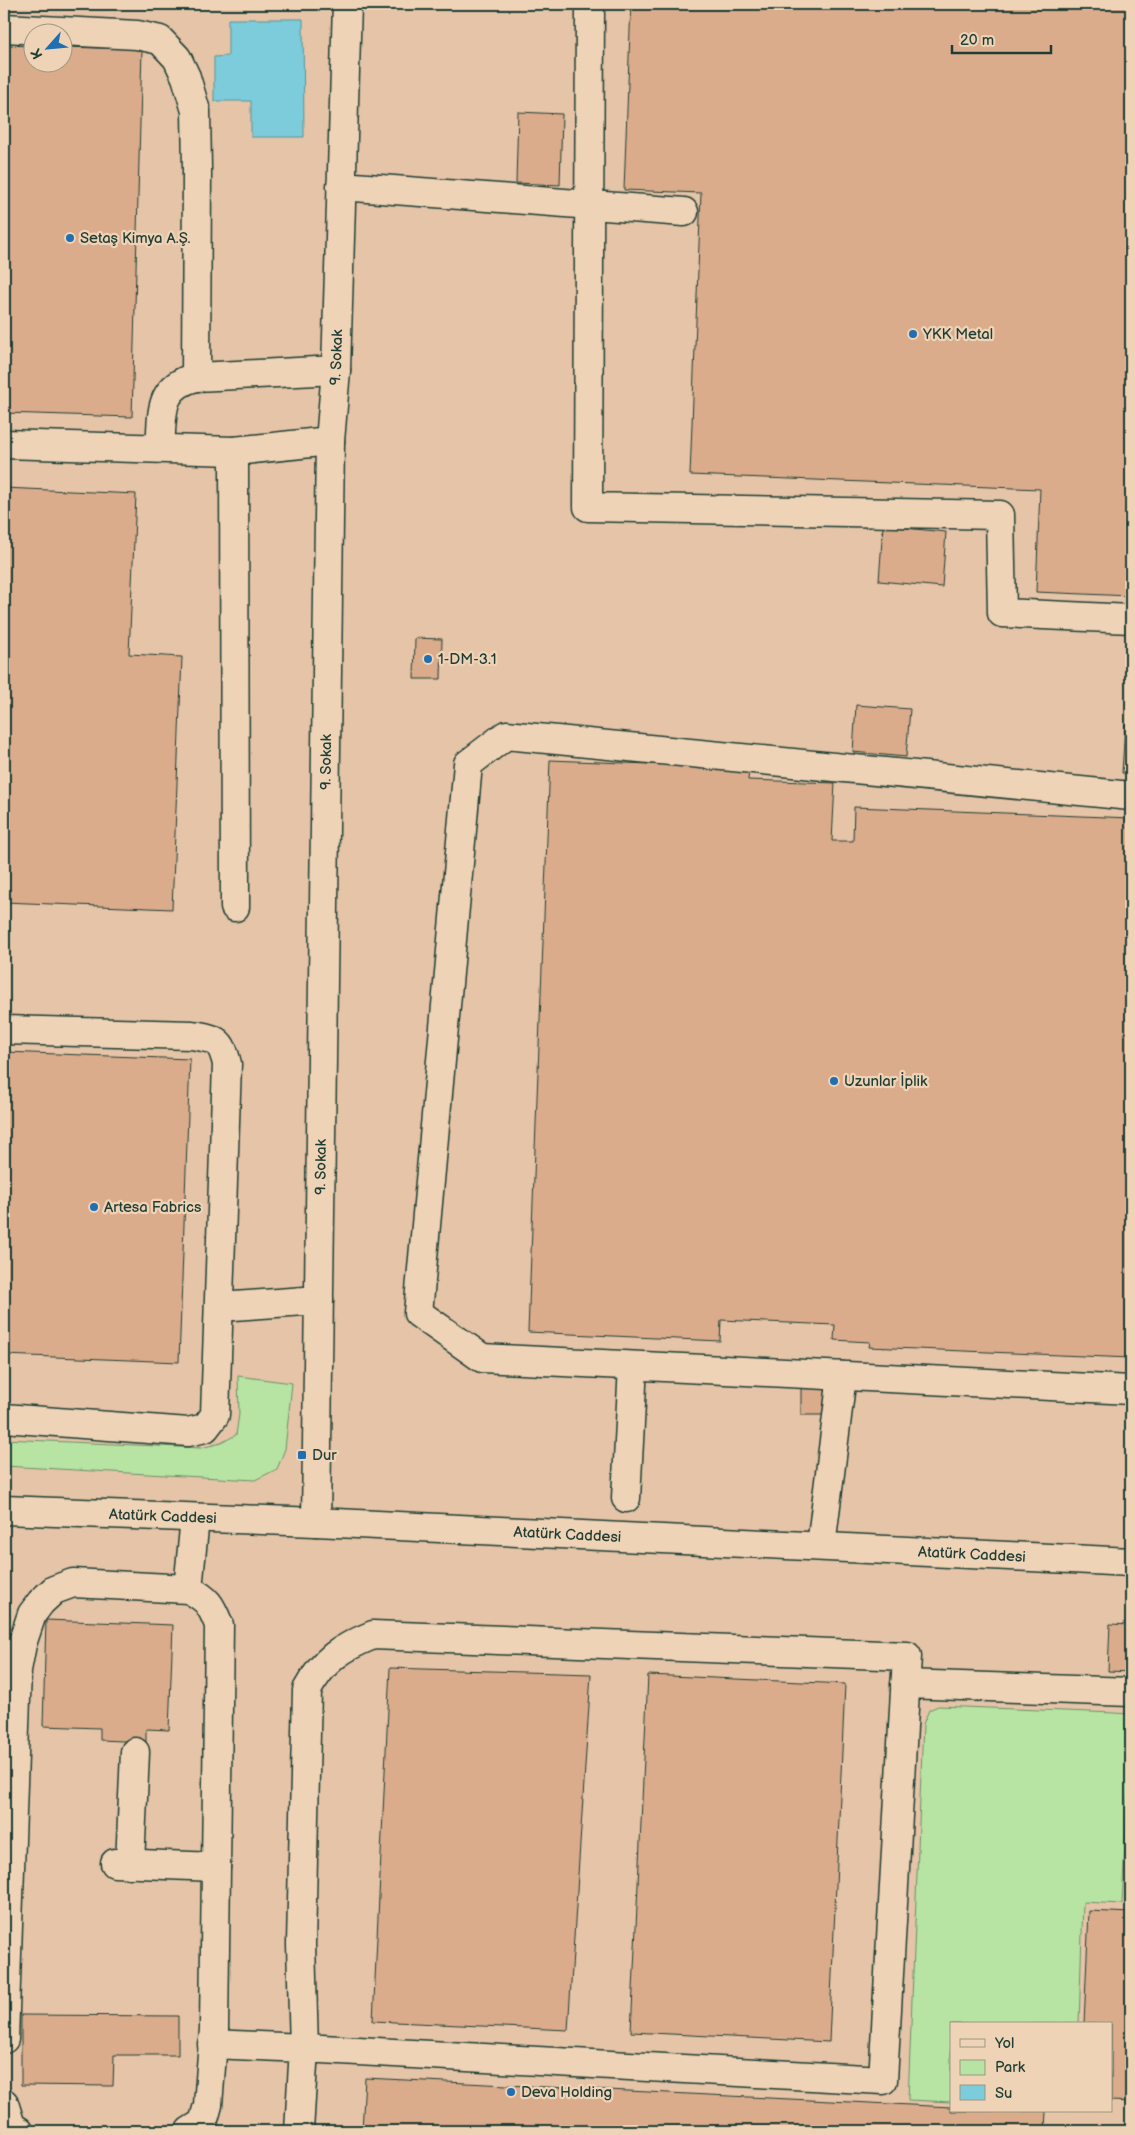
<svg xmlns="http://www.w3.org/2000/svg" width="1135" height="2135" font-family="'Balsamiq Sans',sans-serif">
  <style>
    .built { fill: #e5c4a7; fill-rule: evenodd }
    .green { fill: #b7e4a2; stroke: #6b906b }
    .water { fill: #7dccdb; stroke: #579398 }
    .building { fill: #dbac8c; stroke: #1f3d34 }
    .lines { fill: none; stroke-linecap: round; stroke-linejoin: round }
    .minor-casing { stroke: #1f3d34; stroke-width: 31 }
    .minor { stroke: #efd3b6; stroke-width: 28 }
    .poi-dot { fill: #1f6fb2; stroke: #efd3b6; stroke-width: 2 }
    .labels { text-anchor: middle; stroke-width: 4.5; stroke-linejoin: round; paint-order: stroke }
    .poi-label { font-size: 15px; fill: #1f3d34; stroke: #efd3b6; text-anchor: start }
    .street-label { font-size: 15px; fill: #1f3d34; stroke: #efd3b6 }
  </style>
  <rect width="100%" height="100%" fill="#efd3b6"/>
  <filter id="ink" filterUnits="userSpaceOnUse"><feTurbulence type="fractalNoise" baseFrequency=".02" numOctaves="2"/><feDisplacementMap in="SourceGraphic" scale="10" xChannelSelector="R" yChannelSelector="G"/><feConvolveMatrix kernelMatrix="1 2 1 2 8 2 1 2 1" color-interpolation-filters="sRGB"/></filter>
  <g filter="url(#ink)">
    <path class="built" d="M 4,4 L 1131,4 L 1131,2131 L 4,2131 ZM 32,32 L 62,32 L 62,62 L 32,62 ZM 951,2024 L 1111,2024 L 1111,2111 L 951,2111 Z"/>
    <g class="green">
      <path d="M 238,1376 L 292,1383 L 285,1449 L 277,1469 L 255,1480 L 4,1466 L 4,1439 L 201,1448 L 221,1443 L 236,1435 L 239,1414 Z"/>
      <path d="M 938,1706 L 1115,1713 L 1127,1714 L 1131,1723 L 1122,1904 L 1083,1902 L 1079,2024 L 951,2024 L 951,2102 L 908,2100 L 923,1724 L 929,1710 Z"/>
    </g>
    <path class="water" d="M 228,19 L 303,19 L 304,137 L 251,137 L 251,101 L 214,101 L 214,57 L 228,56 Z"/>
    <g class="building">
      <path d="M 631,4 L 1131,4 L 1131,596 L 1036,592 L 1040,489 L 690,475 L 701,193 L 624,190 Z"/>
      <path d="M 4,45 L 32,46 L 32,62 L 62,62 L 62,47 L 142,49 L 132,417 L 4,413 Z"/>
      <path d="M 518,112 L 562,114 L 560,185 L 516,183 Z"/>
      <path d="M 4,488 L 136,494 L 129,654 L 182,657 L 172,909 L 4,902 Z"/>
      <path d="M 883,526 L 946,532 L 942,587 L 879,581 Z"/>
      <path d="M 415,638 L 442,639 L 441,679 L 414,679 Z"/>
      <path d="M 856,705 L 910,709 L 906,757 L 853,752 Z"/>
      <path d="M 1125,724 L 1131,725 L 1131,774 L 1122,773 Z"/>
      <path d="M 550,760 L 749,768 L 748,780 L 835,783 L 832,841 L 853,841 L 854,807 L 1131,818 L 1131,1358 L 869,1347 L 870,1342 L 834,1340 L 835,1325 L 721,1320 L 720,1341 L 528,1332 Z"/>
      <path d="M 4,1052 L 190,1059 L 179,1362 L 4,1355 Z"/>
      <rect x="801" y="1383" width="27" height="32"/>
      <path d="M 46,1620 L 173,1625 L 169,1730 L 146,1729 L 146,1742 L 100,1740 L 100,1728 L 43,1726 Z"/>
      <path d="M 1110,1624 L 1131,1625 L 1131,1672 L 1108,1671 Z"/>
      <path d="M 390,1668 L 591,1674 L 568,2030 L 373,2021 Z"/>
      <path d="M 648,1675 L 845,1684 L 829,2042 L 631,2032 Z"/>
      <path d="M 1089,1911 L 1131,1913 L 1131,2102 L 1111,2101 L 1111,2024 L 1084,2024 Z"/>
      <path d="M 21,2015 L 178,2016 L 178,2055 L 114,2055 L 113,2086 L 21,2085 Z"/>
      <path d="M 365,2078 L 951,2107 L 951,2111 L 1046,2111 L 1045,2131 L 362,2131 Z"/>
    </g>
    <g class="lines">
      <g class="minor-casing">
        <g id="minor">
          <path d="M 590,4 L 588,507 L 1000,515 L 1002,613 L 1131,619"/>
          <path d="M 4,28 L 137,35 L 160,40 L 177,58 L 186,77 L 196,111 L 197,169 L 196,377 L 336,370"/>
          <path d="M 341,186 L 684,212"/>
          <path d="M 4,444 L 234,451 L 330,441"/>
          <path d="M 160,448 C 163,414 157,387 196,377"/>
          <path d="M 234,451 L 235,907"/>
          <path d="M 1131,796 L 506,735 L 468,764 L 418,1313 L 482,1358 L 1131,1390"/>
          <path d="M 4,1030 L 192,1035 C 216,1039 221,1039 227,1064 L 215,1415 L 205,1428 L 188,1432 L 4,1418"/>
          <path d="M 220,1307 L 319,1300"/>
          <path d="M 626,1498 L 633,1366"/>
          <path id="s1" d="M 4,1510 L 316,1522 L 1131,1562"/>
          <path id="s2" d="M 316,1522 L 330,441 L 336,370 L 347,4"/>
          <path d="M 821,1546 L 842,1376"/>
          <path d="M 188,1589 L 195,1518"/>
          <path d="M 905,1684 L 1131,1692"/>
          <path d="M 115,1863 L 216,1867"/>
          <path d="M 130,1864 L 135,1752"/>
          <path d="M 4,2039 L 17,1670 L 22,1644 L 32,1614 L 41,1602 L 54,1590 L 73,1583 L 188,1589 C 208,1599 211,1605 219,1625 L 214,2029 L 208,2105 L 203,2123 L 190,2131"/>
          <path d="M 212,2044 L 304,2048 L 883,2080 L 907,1656 L 373,1635 C 341,1648 324,1659 307,1690 L 301,1944 L 304,2048 L 299,2131"/>
          <path d="M 4,2103 L 11,2126 L 19,2131"/>
        </g>
      </g>
      <use href="#minor" class="minor"/>
    </g>
  </g>
  <g class="poi-dot">
    <circle cx="70" cy="238" r="5"/>
    <circle cx="913" cy="334" r="5"/>
    <circle cx="428" cy="659" r="5"/>
    <circle cx="834" cy="1081" r="5"/>
    <circle cx="94" cy="1207" r="5"/>
    <rect x="297" y="1450" width="10" height="10" rx="2.5"/>
    <circle cx="511" cy="2092" r="5"/>
  </g>
  <g class="labels">
    <g class="poi-label">
      <text x="80" y="243">Setaş Kimya A.Ş.</text>
      <text x="923" y="339">YKK Metal</text>
      <text x="438" y="664">1-DM-3.1</text>
      <text x="844" y="1086">Uzunlar İplik</text>
      <text x="104" y="1212">Artesa Fabrics</text>
      <text x="312" y="1460">Dur</text>
      <text x="521" y="2097">Deva Holding</text>
    </g>
    <g class="street-label">
      <text dy="5" stroke="none"><textPath href="#s2" startOffset="1165">9. Sokak</textPath></text>
      <text dy="5" stroke="none"><textPath href="#s2" startOffset="760">9. Sokak</textPath></text>
      <text dy="5" stroke="none"><textPath href="#s2" startOffset="355">9. Sokak</textPath></text>
      <text dy="5" stroke="none"><textPath href="#s1" startOffset="159">Atatürk Caddesi</textPath></text>
      <text dy="5" stroke="none"><textPath href="#s1" startOffset="564">Atatürk Caddesi</textPath></text>
      <text dy="5" stroke="none"><textPath href="#s1" startOffset="969">Atatürk Caddesi</textPath></text>
    </g>
  </g>
  <rect width="1135" height="2135" fill="none" stroke="#efd3b6" stroke-width="20"/>
  <rect x="10" y="10" width="1115" height="2115" fill="none" stroke="#1f3d34" stroke-width="2" filter="url(#ink)"/>
  <rect x="950" y="2022" width="162" height="90" fill="#efd3b6" stroke="#9c9782"/>
  <rect x="960" y="2039" width="25" height="8" fill="#efd3b6" stroke="#9c9782"/>
  <text x="995" y="2048" font-size="15" fill="#1f3d34">Yol</text>
  <rect x="960" y="2060" width="25" height="15" fill="#b7e4a2" stroke="#9c9782"/>
  <text x="995" y="2072" font-size="15" fill="#1f3d34">Park</text>
  <rect x="960" y="2085" width="25" height="15" fill="#7dccdb" stroke="#9c9782"/>
  <text x="995" y="2098" font-size="15" fill="#1f3d34">Su</text>
  <g transform="translate(48 48) rotate(243)"><circle r="24" fill="#efd3b6" stroke="#9c9782"/>
  <path d="M0-4L9 19L0 12L-9 19Z" fill="#1f6fb2"/>
  <text y="-8" font-size="14" font-weight="bold" text-anchor="middle" fill="#1f3d34">K</text>
  </g>
  <path d="M952 45v8h99v-8" fill="none" stroke="#1f3d34" stroke-width="2.5"/>
  <text x="960" y="45" font-size="15" fill="#1f3d34" stroke="#efd3b6" stroke-width="4" paint-order="stroke">20 m</text>
</svg>
